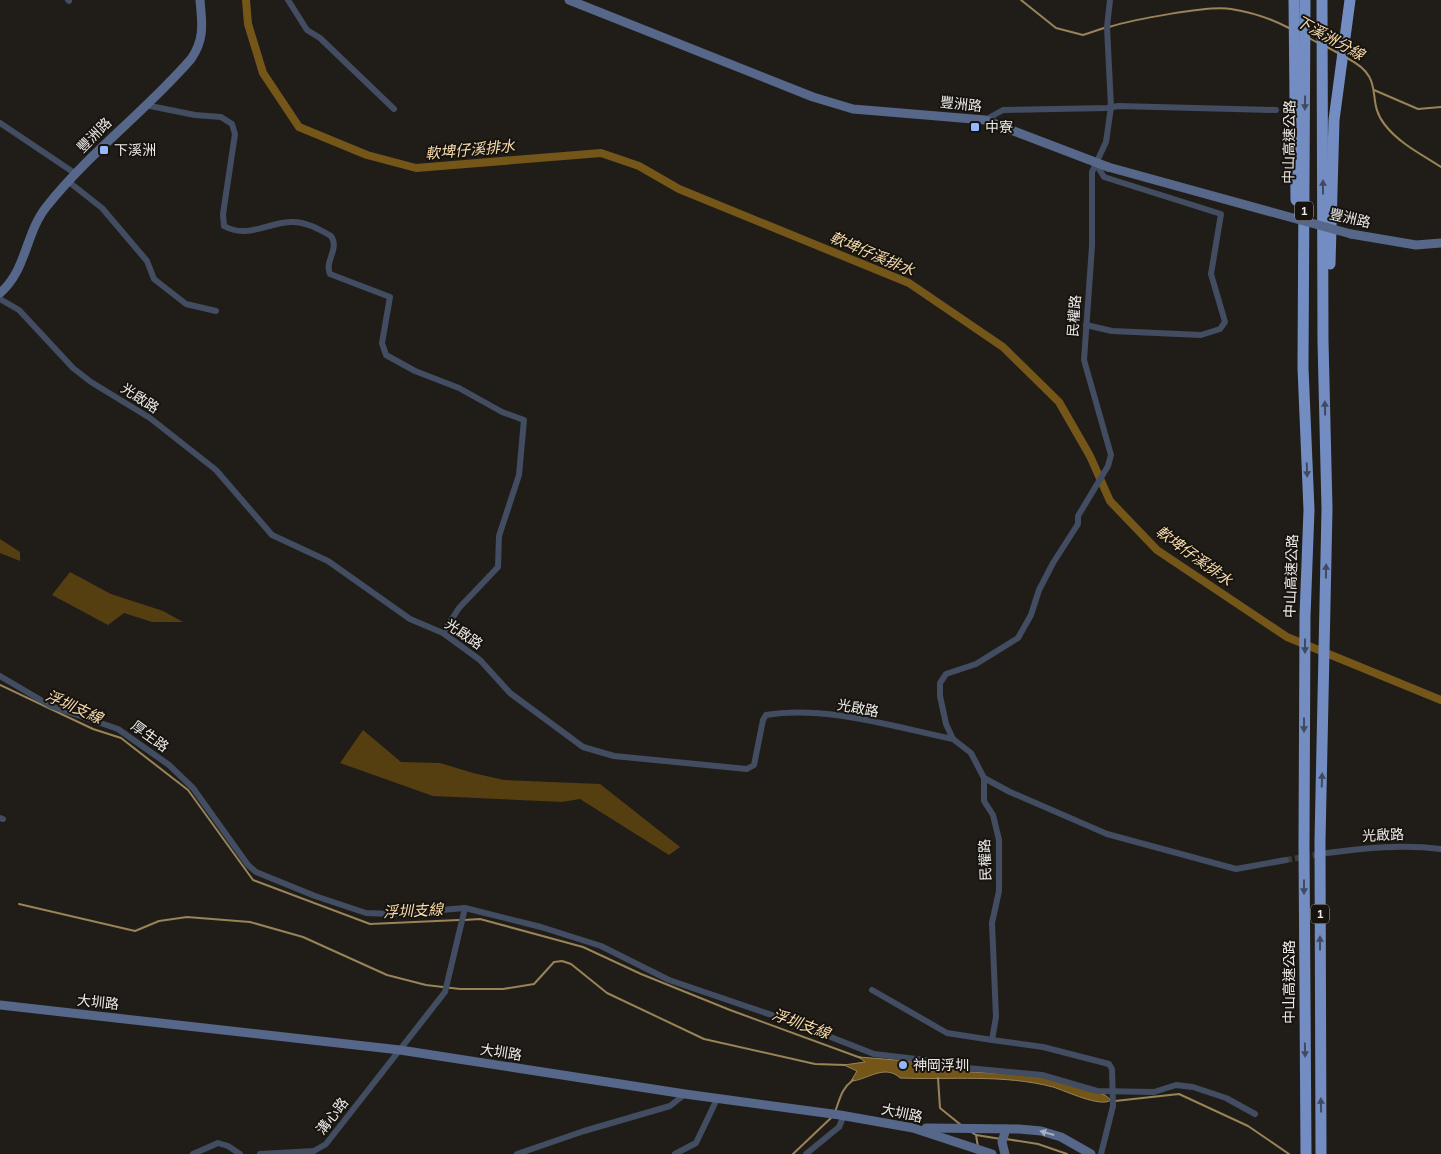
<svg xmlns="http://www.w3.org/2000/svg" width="1441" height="1154" font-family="Mulish,'Noto Sans TC',sans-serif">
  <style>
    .forest { fill: #553e10 }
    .water { fill: #755619; stroke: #998357 }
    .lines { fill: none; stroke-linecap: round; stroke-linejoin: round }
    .stream { stroke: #998357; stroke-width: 2 }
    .canal { stroke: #755619; stroke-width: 8 }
    .street-tunnel { stroke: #3f3c38; stroke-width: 6; stroke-dasharray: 6 3; stroke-linecap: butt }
    .street { stroke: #424d62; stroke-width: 6 }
    .secondary { stroke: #566789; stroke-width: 9 }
    .highway { stroke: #738dc2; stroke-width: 11 }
    .secondary-bridge { stroke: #566789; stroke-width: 9 }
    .oneway { fill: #404a60 }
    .oneway2 { fill: #a9b0bd }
    .poi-dot { fill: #94b7fd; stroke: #171410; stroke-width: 2 }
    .labels { text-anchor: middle; stroke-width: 4; stroke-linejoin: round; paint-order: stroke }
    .shield { fill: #171410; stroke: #adaaa7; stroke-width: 1 }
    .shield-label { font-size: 12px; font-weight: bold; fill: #edebe8 }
    .street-label { font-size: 14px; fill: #edebe8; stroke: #171410 }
    .poi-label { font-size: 14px; fill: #edebe8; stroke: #171410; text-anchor: start }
    .water-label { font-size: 15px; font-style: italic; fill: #faddad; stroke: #171410 }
  </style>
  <rect width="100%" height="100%" fill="#201d19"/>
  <g class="forest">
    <path d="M 0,539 L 20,552 L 20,561 L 0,553 Z"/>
    <path d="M 70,572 L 111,594 L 163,611 L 183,622 L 152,622 L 124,613 L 108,625 L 52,595 Z"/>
    <path d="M 363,730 L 401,762 L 440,763 L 473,773 L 504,780 L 600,784 L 680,847 L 669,855 L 580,799 L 562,802 L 433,796 L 340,763 Z"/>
  </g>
  <path class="water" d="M 859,1057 L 920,1062 L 956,1067 L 970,1072 L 1040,1075 L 1105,1095 L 1111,1100 C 1101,1108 1066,1091 1053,1087 C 1003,1074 951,1080 900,1078 C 885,1063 865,1081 851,1081 L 857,1071 L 844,1065 L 865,1062 Z"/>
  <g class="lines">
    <g class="stream">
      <path d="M 1021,0 L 1056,28 L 1083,35 L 1104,28"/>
      <path d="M 1109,27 C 1132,20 1208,5 1231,9 C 1250,12 1272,19 1289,28"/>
      <path d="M 1309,38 L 1318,43"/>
      <path d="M 1327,47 L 1338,53"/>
      <path d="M 1347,58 C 1388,79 1364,99 1385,125 C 1400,144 1421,154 1441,167"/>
      <path d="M 1374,90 L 1418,109 L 1441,107"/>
      <path d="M 0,685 L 93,729 L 121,738 L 188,790 L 253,880 L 370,924 L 459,920"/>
      <path d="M 19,904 L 135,931 L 159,921 L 187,917 L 250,922 L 303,937 L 387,975 L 426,985 L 460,989 L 503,989 L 534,984 L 554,962 L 562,961 L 571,964 L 607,993 L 704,1039 L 815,1064 L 845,1065"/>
      <path d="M 464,920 L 480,919 L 583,947 L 641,974 L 730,1010 L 861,1058"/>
      <path d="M 938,1078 L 940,1108 L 961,1125"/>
      <path d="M 1115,1101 L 1179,1094 L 1248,1126 L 1289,1154"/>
      <path d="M 835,1112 C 840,1099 841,1089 853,1080"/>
      <path d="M 971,1132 L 976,1135 L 978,1147"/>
      <path d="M 976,1135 L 1001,1139"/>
      <path d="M 1006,1139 L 1038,1144 L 1067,1154"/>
      <path d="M 793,1154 L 833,1116"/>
    </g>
    <path class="canal" d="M 246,0 L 248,24 L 263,73 L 299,127 L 367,155 L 416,168 L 601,153 L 639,166 L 679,189 L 909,283 L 1003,347 L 1059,402 L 1090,456 L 1110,501 L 1157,550 L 1287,637 L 1441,700"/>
    <path class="street-tunnel" d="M 1286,860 L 1322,854"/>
    <g class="street">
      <path d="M 68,0 L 69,1"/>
      <path d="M 288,0 L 307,30 L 320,38 L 394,109"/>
      <path d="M 147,103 L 150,106 L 195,115 L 221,117 L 232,124 L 235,134 L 223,214 L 224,226 C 247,239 267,223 290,222 C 305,221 319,229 331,236 C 340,249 324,261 330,274 L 390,297 L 382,343 L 386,355 L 415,371 L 459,388 L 502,412 L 524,420 L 519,475 L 499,536 L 498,567 L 459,608 L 443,633"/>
      <path d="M 985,120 L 1003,110 L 1107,108 L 1118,106 L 1276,110"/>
      <path d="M 0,123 L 76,174"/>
      <path d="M 69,182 L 102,208 L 147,261 L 154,279 L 186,304 L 216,311"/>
      <path d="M 0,299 L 19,310 L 73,368 L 91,382 L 150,418 L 216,470 L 272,535 L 328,561 L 410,619 L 443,633 L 480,660 L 510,693 L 583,747 L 614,756 L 747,769 L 754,765 L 763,720 L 766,715 C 825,705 895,727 953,739"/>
      <path d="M 1086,325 L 1112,331 L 1201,335 L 1220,329 L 1225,322 L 1211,274 L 1221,214 L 1104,177 L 1096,164"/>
      <path d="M 0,676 L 51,706 L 118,729 L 169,765 L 193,788 L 248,865 L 256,872 L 315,896 L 366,913 L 393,914 L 465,908 L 541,927 L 601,946 L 669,980 L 795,1023 L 874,1054 L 933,1061 L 967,1068 L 1042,1075 L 1097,1091 L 1154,1092 L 1176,1085 L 1193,1087 L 1226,1098 L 1255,1114"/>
      <path d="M 984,778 L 1010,792 L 1107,834 L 1236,869 L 1286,860"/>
      <path d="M 0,818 L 3,819"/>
      <path d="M 1327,853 C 1365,848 1403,844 1441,849"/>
      <path d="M 872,990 L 947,1033 L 992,1040"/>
      <path d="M 193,1154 L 218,1143 L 228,1146 L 240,1154"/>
      <path d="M 260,1154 L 314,1151 L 326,1144 L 445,992 L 465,908"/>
      <path d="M 517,1154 L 584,1131 L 670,1106 L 685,1094"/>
      <path d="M 675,1154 L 696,1143 L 717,1099"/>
      <path d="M 806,1154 L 839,1127 L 844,1115"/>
      <path d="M 1101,1154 L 1113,1106 L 1112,1069 L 1109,1064 L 1043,1047 L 992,1040 L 996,1017 L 992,923 L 999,891 L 999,840 L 993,815 L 984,801 L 984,778 L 971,753 L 953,739 L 946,724 L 940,696 L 940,683 L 946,674 L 976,664 L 1018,638 L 1031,615 L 1039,590 L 1053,563 L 1078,524 L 1078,516 L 1108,466 L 1111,455 L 1084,360 L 1092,246 L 1092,172 L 1106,142 L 1111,107 L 1107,27 L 1110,0"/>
    </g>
    <g class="secondary">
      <path d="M 569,0 L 813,97 L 853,109 L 985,120 L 1108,167"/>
      <path d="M 1351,234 L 1416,245 L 1441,243"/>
      <path d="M 0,293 C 27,270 25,233 47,206 C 90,152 146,111 191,59 C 205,39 202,23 200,0"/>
      <path d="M 0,1005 L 400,1050 L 685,1094 L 840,1115 L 913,1128 L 992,1154"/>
      <path d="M 926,1128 L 1019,1129 L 1041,1131 L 1061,1137 L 1091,1154"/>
      <path d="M 1005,1154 L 1002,1142 L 1006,1129"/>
    </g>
    <g class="highway">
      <path d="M 1294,0 L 1296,200"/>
      <path d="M 1305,0 L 1303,368 L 1309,510 L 1305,616 L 1304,845 L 1306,1154"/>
      <path d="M 1330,264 L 1334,120 L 1350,0"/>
      <path d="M 1321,1154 L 1320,841 L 1327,509 L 1323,341 L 1322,0"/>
    </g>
    <path class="secondary-bridge" d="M 1108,167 L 1351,234"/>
  </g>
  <defs><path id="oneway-solid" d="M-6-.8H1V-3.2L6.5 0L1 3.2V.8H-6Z" transform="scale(1.25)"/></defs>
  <g class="oneway">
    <use href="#oneway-solid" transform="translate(1305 103) rotate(91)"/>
    <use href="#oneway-solid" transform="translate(1323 187) rotate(-90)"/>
    <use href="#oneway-solid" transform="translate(1325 408) rotate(-91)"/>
    <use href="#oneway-solid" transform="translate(1307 470) rotate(88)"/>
    <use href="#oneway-solid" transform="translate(1326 571) rotate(-89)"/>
    <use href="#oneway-solid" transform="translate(1305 646) rotate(90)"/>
    <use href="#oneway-solid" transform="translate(1304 725) rotate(90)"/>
    <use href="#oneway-solid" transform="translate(1322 780) rotate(-88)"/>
    <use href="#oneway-solid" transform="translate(1304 887) rotate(90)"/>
    <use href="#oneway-solid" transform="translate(1320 943) rotate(-90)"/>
    <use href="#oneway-solid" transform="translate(1305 1050) rotate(89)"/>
    <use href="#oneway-solid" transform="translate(1321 1105) rotate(-91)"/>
  </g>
  <use class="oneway2" href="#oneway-solid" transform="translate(1047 1133) rotate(-164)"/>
  <g class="poi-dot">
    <rect x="970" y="122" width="10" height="10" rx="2.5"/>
    <rect x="99" y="145" width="10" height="10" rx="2.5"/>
    <circle cx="903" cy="1065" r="5"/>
  </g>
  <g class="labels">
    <g class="shield">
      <rect x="1295" y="201.5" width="18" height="19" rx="4"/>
      <rect x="1311" y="904.5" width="18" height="19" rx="4"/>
    </g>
    <g class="shield-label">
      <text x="1304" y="215">1</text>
      <text x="1320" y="918">1</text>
    </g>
    <g class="street-label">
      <text transform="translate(961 104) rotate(6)" y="5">豐洲路</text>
      <text transform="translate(94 135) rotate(-45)" y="5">豐洲路</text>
      <text transform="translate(1289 142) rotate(-89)" y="5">中山高速公路</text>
      <text transform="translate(1350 218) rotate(13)" y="5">豐洲路</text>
      <text transform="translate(1074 316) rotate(-86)" y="5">民權路</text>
      <text transform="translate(140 398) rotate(33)" y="5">光啟路</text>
      <text transform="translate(1291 576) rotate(-88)" y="5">中山高速公路</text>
      <text transform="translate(464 634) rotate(34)" y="5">光啟路</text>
      <text transform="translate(858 708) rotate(10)" y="5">光啟路</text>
      <text transform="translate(150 736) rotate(36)" y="5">厚生路</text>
      <text transform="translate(1383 835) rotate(-3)" y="5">光啟路</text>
      <text transform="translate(985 860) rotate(-92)" y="5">民權路</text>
      <text transform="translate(1289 982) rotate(-90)" y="5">中山高速公路</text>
      <text transform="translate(98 1002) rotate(6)" y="5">大圳路</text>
      <text transform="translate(501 1052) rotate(9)" y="5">大圳路</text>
      <text transform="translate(902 1113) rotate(12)" y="5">大圳路</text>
      <text transform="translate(332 1116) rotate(-52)" y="5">溝心路</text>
    </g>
    <g class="poi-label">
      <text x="985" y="132">中寮</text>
      <text x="114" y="155">下溪洲</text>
      <text x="913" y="1070">神岡浮圳</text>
    </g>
    <g class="water-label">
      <text transform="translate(1330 38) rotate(29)" y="5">下溪洲分線</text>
      <text transform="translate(470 150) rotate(-5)" y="5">軟埤仔溪排水</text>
      <text transform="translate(872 254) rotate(23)" y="5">軟埤仔溪排水</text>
      <text transform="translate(1194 556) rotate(36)" y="5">軟埤仔溪排水</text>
      <text transform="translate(74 707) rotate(24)" y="5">浮圳支線</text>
      <text transform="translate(413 911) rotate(-3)" y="5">浮圳支線</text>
      <text transform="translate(801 1024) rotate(20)" y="5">浮圳支線</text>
    </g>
  </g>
</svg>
